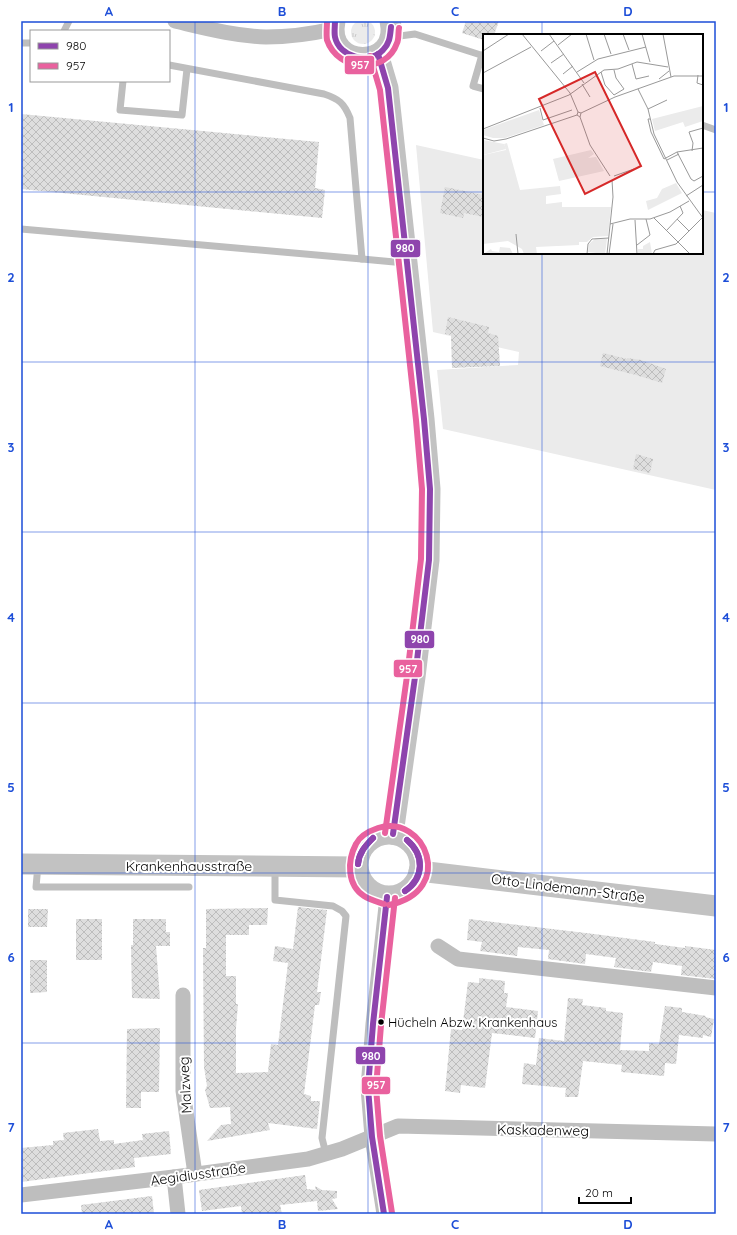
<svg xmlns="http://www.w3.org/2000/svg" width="737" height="1235" font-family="Quicksand,sans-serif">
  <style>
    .grass { fill: url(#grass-tufts) }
    .garden { fill: #ebebeb }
    .building { fill: url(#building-cross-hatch) }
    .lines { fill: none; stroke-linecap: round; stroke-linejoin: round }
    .lane { stroke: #bebebe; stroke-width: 7 }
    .street { stroke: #bebebe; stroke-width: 15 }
    .secondary { stroke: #c2c2c2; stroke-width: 21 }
    .bus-1-casing { stroke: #fff; stroke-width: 9 }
    .bus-2-casing { stroke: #fff; stroke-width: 9 }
    .bus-1 { stroke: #8e44ad; stroke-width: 6 }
    .bus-2 { stroke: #e9619e; stroke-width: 6 }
    .grid { fill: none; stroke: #1d4ed8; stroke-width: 1; stroke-opacity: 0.55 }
    .bus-dot { fill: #000; stroke: #fff; stroke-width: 1.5 }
    .labels { text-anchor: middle; stroke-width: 4; stroke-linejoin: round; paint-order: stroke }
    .bus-label { font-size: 13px; fill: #000; stroke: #fff; text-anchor: start }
    .street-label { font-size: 14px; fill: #000; stroke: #fff }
    .inset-road { fill: none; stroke: #999; stroke-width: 1 }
    .view { fill: #d62828; fill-opacity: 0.15; stroke: #d62828; stroke-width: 2 }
    .inset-edge { fill: none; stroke: #000; stroke-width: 2 }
    .line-badge { stroke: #fff; stroke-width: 1.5 }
    .badge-label { font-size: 11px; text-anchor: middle; font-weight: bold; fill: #fff }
    .neatline { fill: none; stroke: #1d4ed8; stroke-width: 1.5 }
    .grid-label { font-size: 13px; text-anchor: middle; font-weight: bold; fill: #1d4ed8 }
  </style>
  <defs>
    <pattern id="grass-tufts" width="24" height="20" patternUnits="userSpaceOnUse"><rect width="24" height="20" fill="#ebebeb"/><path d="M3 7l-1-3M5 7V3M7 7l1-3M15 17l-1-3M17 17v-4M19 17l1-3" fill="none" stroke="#c8c8c8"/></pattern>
    <pattern id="building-cross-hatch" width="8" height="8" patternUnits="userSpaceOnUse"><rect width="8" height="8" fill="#dedede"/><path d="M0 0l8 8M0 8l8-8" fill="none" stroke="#bdbdbd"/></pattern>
  </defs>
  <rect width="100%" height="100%" fill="#fff"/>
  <circle class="grass" cx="363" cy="32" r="12"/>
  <path class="garden" d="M 416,145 L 484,160 L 484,253 L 702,253 L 702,210 L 716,213 L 716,490 L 443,429 L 437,370 L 518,365 L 519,352 L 433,332 Z"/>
  <g class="building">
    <path d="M 466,21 L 499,21 L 494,35 L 484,35 L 484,40 L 462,33 Z"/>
    <path d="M 21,114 L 319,142 L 315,188 L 325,190 L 322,218 L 21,189 Z"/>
    <path d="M 445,187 L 484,195 L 484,217 L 464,213 L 463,218 L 440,213 Z"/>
    <path d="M 448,317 L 489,327 L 488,333 L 498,336 L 500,366 L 452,368 L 451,335 L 445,334 Z"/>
    <path d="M 603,353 L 627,359 L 627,358 L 641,360 L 666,369 L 662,383 L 636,375 L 600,366 Z"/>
    <path d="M 636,454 L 653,459 L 650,473 L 633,469 Z"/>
    <path d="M 298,907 L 327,910 L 317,992 L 321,992 L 319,1005 L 315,1005 L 304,1094 L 311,1096 L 311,1101 L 320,1101 L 317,1129 L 268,1123 L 270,1130 L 207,1141 L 221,1125 L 231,1124 L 230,1107 L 210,1108 L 205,1090 L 207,1086 L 204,1067 L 203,948 L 206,948 L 206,909 L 268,908 L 267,925 L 249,925 L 249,935 L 226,935 L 226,976 L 236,976 L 236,1004 L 238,1004 L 236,1028 L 236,1073 L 268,1072 L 271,1044 L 278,1045 L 288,963 L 273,961 L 275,946 L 293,949 Z"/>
    <path d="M 28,909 L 48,909 L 47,927 L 28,927 Z"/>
    <rect x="76" y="919" width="26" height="41"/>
    <path d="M 133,919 L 166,919 L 166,932 L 170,932 L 170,946 L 156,946 L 160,999 L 132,998 L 131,945 L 133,945 Z"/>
    <path d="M 469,919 L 594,934 L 655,942 L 655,944 L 685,948 L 685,946 L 716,950 L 716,979 L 681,975 L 682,966 L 653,962 L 651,972 L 614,967 L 616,958 L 586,954 L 585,964 L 548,959 L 549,950 L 518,947 L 517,956 L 480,951 L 482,942 L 467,940 Z"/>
    <path d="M 30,960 L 47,960 L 47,992 L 30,993 Z"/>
    <path d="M 479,978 L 505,981 L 504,993 L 508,993 L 506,1007 L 538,1011 L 535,1038 L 492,1033 L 485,1088 L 461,1085 L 460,1093 L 445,1091 L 451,1029 L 462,1030 L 468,982 L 479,983 Z"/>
    <path d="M 568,998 L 583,999 L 582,1005 L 606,1008 L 606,1011 L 623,1013 L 620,1050 L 649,1051 L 649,1043 L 659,1044 L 665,1006 L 682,1008 L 682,1012 L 706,1016 L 705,1017 L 714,1019 L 711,1037 L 703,1035 L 703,1038 L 679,1035 L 676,1064 L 665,1063 L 664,1076 L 621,1072 L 622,1065 L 583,1061 L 578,1097 L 565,1097 L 566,1088 L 522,1084 L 524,1063 L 536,1065 L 539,1038 L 564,1041 Z"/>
    <path d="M 160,1028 L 159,1092 L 141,1092 L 141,1108 L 126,1108 L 127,1029 Z"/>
    <path d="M 98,1129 L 100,1141 L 114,1140 L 114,1144 L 143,1140 L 142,1134 L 169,1131 L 171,1154 L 134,1158 L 135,1167 L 21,1182 L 21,1148 L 53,1145 L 53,1141 L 64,1140 L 63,1133 Z"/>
    <path d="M 305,1175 L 307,1189 L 316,1190 L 315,1186 L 322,1190 L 337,1191 L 337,1198 L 332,1199 L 338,1209 L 318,1211 L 317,1201 L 280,1205 L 282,1214 L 242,1214 L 241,1206 L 202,1211 L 199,1190 Z"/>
    <path d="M 152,1196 L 154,1214 L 82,1214 L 81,1205 Z"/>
  </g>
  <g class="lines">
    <g class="lane">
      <path d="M 64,31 L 69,21"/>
      <path d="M 392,37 L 415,34 L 484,56"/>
      <path d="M 21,43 L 31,43"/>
      <path d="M 482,55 L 473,86 L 484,89"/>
      <path d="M 123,81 L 120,110 L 182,115 L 187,69"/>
      <path d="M 702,125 L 716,130"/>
      <path d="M 21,229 L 362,259 L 350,118 C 344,103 339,99 324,94 L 169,65"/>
      <path d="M 362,259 L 405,263"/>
      <path d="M 38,865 L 36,887 L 189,887"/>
      <path d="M 275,868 L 275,900 L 333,906 L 342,911 L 346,916 L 322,1138 L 326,1154"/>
    </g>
    <g class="street">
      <path d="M 175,21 C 205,28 235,36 266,37 C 289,37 311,34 333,29"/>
      <path d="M 438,946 L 458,959 L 716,988"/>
      <path d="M 183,995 L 183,1091 L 195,1174"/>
      <path d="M 174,1177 L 178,1214"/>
      <path d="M 21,1195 L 174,1177 L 308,1159 L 342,1149 L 398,1126 L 716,1134"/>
      <path d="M 384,1214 L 372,1137 L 368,1088 L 373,1024 L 387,897"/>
    </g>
    <g class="secondary">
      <path d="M 335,21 C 325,70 401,69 390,21"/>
      <path d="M 378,54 L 388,88 L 424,419 L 430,489 L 429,560 L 415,677 L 393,834"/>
      <circle cx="389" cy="865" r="31"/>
      <path d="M 21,864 L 357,867"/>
      <path d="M 419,871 L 716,906"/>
    </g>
    <g class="bus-1-casing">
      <g id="bus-1">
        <path d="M 335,21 C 335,26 334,32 335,37 C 339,57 369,65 383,50 C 390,43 390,36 391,27"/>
        <path d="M 378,54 L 388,88 L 424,419 L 430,489 L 429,560 L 415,677 L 393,834"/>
        <path d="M 358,864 C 359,853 365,846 373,838"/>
        <path d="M 358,864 C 359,853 365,846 373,838"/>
        <path d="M 405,891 C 424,877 425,856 407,840"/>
        <path d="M 405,891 C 425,878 424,854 407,840"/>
        <path d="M 384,1214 L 372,1137 L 368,1088 L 373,1024 L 387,897"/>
      </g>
    </g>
    <g class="bus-2-casing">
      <g id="bus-2">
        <path d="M 327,21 C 327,27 326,34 327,40 C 338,72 386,75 397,43 C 399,39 398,33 399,28"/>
        <path d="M 370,56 L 380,90 L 416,420 L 422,489 L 421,559 L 407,676 L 385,833"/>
        <path d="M 384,904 C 378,902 370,900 364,896 C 347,885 347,861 356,844 C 360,836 369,831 378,828 C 425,813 457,891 389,905"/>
        <path d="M 392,1213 L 380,1136 L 376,1088 L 381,1025 L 395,898"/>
      </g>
    </g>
    <use href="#bus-1" class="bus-1"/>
    <use href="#bus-2" class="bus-2"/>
  </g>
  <path class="grid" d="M 195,21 L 195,1214M 368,21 L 368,1214M 542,21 L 542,35M 21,192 L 484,192M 702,192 L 716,192M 542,253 L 542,1214M 21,362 L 716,362M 21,532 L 716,532M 21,703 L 716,703M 21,873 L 716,873M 21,1043 L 716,1043"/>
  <circle class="bus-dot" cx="381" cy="1022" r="3.5"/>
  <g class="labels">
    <g class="bus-label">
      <text x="388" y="1027">Hücheln Abzw. Krankenhaus</text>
    </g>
    <g class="street-label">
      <text x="189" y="871">Krankenhausstraße</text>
      <text transform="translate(568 888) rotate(7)" y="5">Otto-Lindemann-Straße</text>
      <text transform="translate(185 1085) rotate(-93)" y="5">Malzweg</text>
      <text transform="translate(543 1130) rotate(1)" y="5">Kaskadenweg</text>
      <text transform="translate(198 1174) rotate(-8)" y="5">Aegidiusstraße</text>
    </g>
  </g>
  <g transform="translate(483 34)">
    <rect width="220" height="220" fill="#fff"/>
    <path d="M 56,76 L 61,91 L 22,104 L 10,104 L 0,101 L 0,96 ZM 17,213 L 27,214 L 30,220 L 0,220 L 8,215 L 9,217 L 16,218 Z" fill="#ebebeb"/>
    <path d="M 0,106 L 21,110 L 23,115 L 0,121 ZM 193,149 L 199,159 L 165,176 L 163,167 L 174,164 L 179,155 Z" fill="#ebebeb"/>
    <path d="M 220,72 L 220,87 L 202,93 L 200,88 L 172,97 L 169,85 ZM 24,109 L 37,156 L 77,152 L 78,160 L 63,162 L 63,170 L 79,168 L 79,173 L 128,173 L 125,202 L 110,203 L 104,208 L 96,208 L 96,211 L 53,213 L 54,220 L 41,220 L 39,215 L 25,207 L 0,210 L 0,121 L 23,116 L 21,110 ZM 113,204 L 124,205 L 122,220 L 105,218 L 106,210 ZM 167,208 L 169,220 L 155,220 L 155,215 L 160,215 L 160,212 Z" fill="#ebebeb"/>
    <path d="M 108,116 L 111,120 L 105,124 L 113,123 L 121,137 L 76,147 L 70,125 ZM 7,188 L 8,202 L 0,203 L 0,189 Z" fill="#ebebeb"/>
    <path class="inset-road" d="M 39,0 L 87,59 L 95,78 L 94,81 L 97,83 L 98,79 L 95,78M 66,0 L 101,49M 103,0 L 111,26M 121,0 L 128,20M 140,0 L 146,16M 159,0 L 167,28M 180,0 L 188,43M 75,11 L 89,0M 0,17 L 26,0M 58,17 L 71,7M 68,29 L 81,20M 149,30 L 153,45 L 166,42M 94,38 L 115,25 L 163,13M 118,38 L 122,51 L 131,61 L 141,55 L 133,44 L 131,36M 0,39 L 48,13M 80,40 L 90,32M 215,41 L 214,49 L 220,51M 176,45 L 186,37M 99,50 L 107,63M 155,55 L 165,75 L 171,100 L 194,148 L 220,184M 57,74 L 60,86 L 89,76M 165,75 L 184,66M 98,79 L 132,63 L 191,42 L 220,42M 97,83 L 107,111 L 127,142M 167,85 L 165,85 L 168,98 L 181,125 L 194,118 L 220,114M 0,95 L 86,61 L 121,36 L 135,35 L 154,28 L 185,33M 0,104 L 11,107 L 23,105 L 94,81M 209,117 L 210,109 L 206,98 L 220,94M 194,118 L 208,145 L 211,147 L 220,142M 184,126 L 196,120M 131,142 L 151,135M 203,162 L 220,151M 171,184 L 207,220M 194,185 L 206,197M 152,186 L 154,220M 127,190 L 147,185 L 167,185 L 187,178 L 206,167M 183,197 L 200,179 L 197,172M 33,200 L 35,220M 154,211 L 167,201 L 163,185M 104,220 L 105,210 L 109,205 L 126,204M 124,220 L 130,163 L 129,146M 126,220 L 130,190M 170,220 L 172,216 L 193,210 L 219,184"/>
    <path class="view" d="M 112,38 L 158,132 L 102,160 L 56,65 Z"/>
    <rect width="220" height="220" class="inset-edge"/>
  </g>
  <g class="line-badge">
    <rect x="344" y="55" width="31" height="20" rx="4" fill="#e9619e"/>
    <rect x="390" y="239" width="31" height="19" rx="4" fill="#8e44ad"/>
    <rect x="404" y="630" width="31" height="19" rx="4" fill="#8e44ad"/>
    <rect x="393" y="659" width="30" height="19" rx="4" fill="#e9619e"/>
    <rect x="355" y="1046" width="31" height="19" rx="4" fill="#8e44ad"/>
    <rect x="361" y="1076" width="30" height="19" rx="4" fill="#e9619e"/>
  </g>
  <g class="badge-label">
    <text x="360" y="69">957</text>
    <text x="405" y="252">980</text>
    <text x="420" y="643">980</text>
    <text x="408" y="673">957</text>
    <text x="371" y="1060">980</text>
    <text x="376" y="1089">957</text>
  </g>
  <rect width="737" height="1235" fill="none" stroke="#ffffff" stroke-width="44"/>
  <rect x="30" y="30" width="140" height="52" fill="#ffffff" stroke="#999999"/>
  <rect x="38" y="43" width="20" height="6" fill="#8e44ad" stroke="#999999"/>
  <text x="66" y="50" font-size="12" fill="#000000">980</text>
  <rect x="38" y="63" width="20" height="6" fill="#e9619e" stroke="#999999"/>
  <text x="66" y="70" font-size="12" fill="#000000">957</text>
  <path d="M579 1197v6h52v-6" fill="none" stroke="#000000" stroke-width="2"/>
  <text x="585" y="1197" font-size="12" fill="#000000" stroke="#ffffff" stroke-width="3" paint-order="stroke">20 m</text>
  <rect x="22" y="22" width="693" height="1191" class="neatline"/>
  <g class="grid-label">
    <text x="109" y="16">A</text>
    <text x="282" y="16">B</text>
    <text x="455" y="16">C</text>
    <text x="628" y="16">D</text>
    <text x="11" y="112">1</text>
    <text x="726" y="112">1</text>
    <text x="11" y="282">2</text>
    <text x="726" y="282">2</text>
    <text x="11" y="452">3</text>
    <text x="726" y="452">3</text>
    <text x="11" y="622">4</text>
    <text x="726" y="622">4</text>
    <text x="11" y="792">5</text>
    <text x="726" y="792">5</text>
    <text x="11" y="962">6</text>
    <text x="726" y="962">6</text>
    <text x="11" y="1132">7</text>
    <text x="726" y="1132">7</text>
    <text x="109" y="1229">A</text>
    <text x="282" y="1229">B</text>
    <text x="455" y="1229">C</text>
    <text x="628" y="1229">D</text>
  </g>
</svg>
